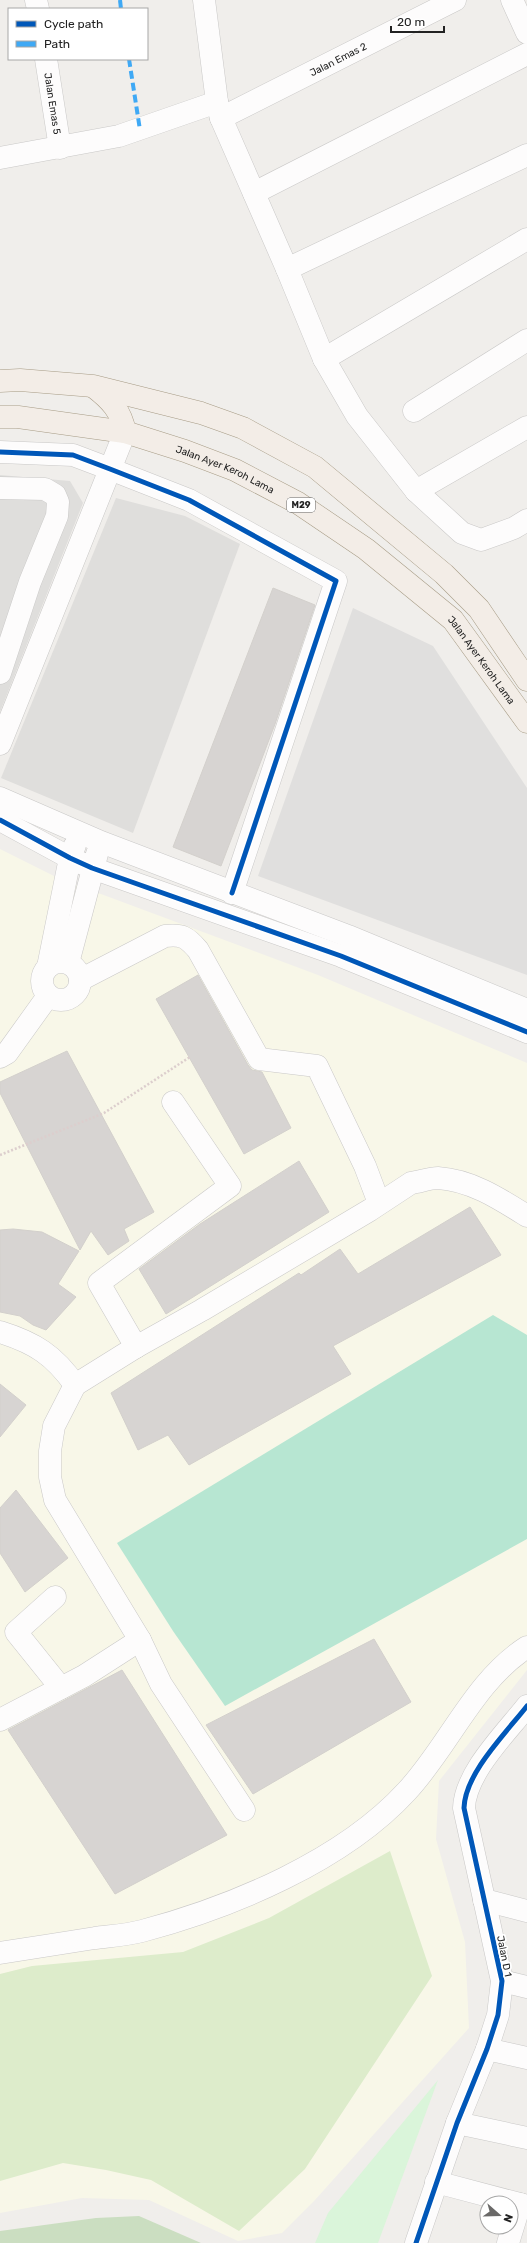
<svg xmlns="http://www.w3.org/2000/svg" width="527" height="2243" font-family="Rubik,sans-serif">
  <style>
    .residential { fill: #dfdedc }
    .education { fill: #f8f7e8 }
    .grass { fill: #ddeccb }
    .forest { fill: #cbdec1 }
    .park { fill: #daf5da }
    .pitch { fill: #b7e6d2 }
    .parking { fill: #e0dfde }
    .building { fill: #d7d4d2; stroke: #d3d0cc }
    .lines { fill: none; stroke-linecap: round; stroke-linejoin: round }
    .minor-casing { stroke: #c9c8c7; stroke-width: 23 }
    .major-casing { stroke: #a79c86; stroke-width: 23 }
    .path { stroke: #dccecd; stroke-width: 2.5; stroke-dasharray: 2 2; stroke-linecap: butt }
    .minor { stroke: #fdfcfc; stroke-width: 22 }
    .major { stroke: #f3ede7; stroke-width: 22 }
    .quiet { stroke: #3fa9f5; stroke-width: 4; stroke-dasharray: 8 4; stroke-linecap: butt }
    .cycleway-casing { stroke: #fff; stroke-width: 8 }
    .cycleway { stroke: #0057b8; stroke-width: 5 }
    .labels { text-anchor: middle; stroke-width: 3.5; stroke-linejoin: round; paint-order: stroke }
    .shield { fill: #fff; stroke: #646464; stroke-width: 1 }
    .shield-label { font-size: 9px; font-weight: bold; fill: #222 }
    .street-label { font-size: 10px; fill: #222; stroke: #fff }
  </style>
  <rect width="100%" height="100%" fill="#f0eeeb"/>
  <g class="residential">
    <path d="M 0,475 L 70,481 L 83,503 L 0,712 Z"/>
    <path d="M 116,498 L 185,516 L 240,544 L 133,833 L 1,778 Z"/>
  </g>
  <path class="education" d="M 0,849 L 58,878 L 318,975 L 527,1063 L 527,1670 L 439,1781 L 436,1839 L 465,1942 L 469,2028 L 315,2200 L 282,2233 L 238,2241 L 149,2200 L 82,2198 L 0,2213 Z"/>
  <path class="grass" d="M 390,1851 L 432,1976 L 305,2169 L 239,2231 L 151,2180 L 106,2170 L 63,2163 L 0,2181 L 0,1974 L 32,1966 L 183,1952 L 269,1918 Z"/>
  <path class="forest" d="M 139,2216 L 201,2243 L 0,2243 L 0,2231 L 96,2218 Z"/>
  <path class="park" d="M 438,2080 L 378,2243 L 315,2243 L 328,2213 Z"/>
  <path class="pitch" d="M 493,1315 L 527,1335 L 527,1539 L 225,1706 L 173,1631 L 117,1543 Z"/>
  <path class="parking" d="M 353,608 L 433,646 L 527,788 L 527,975 L 258,876 Z"/>
  <g class="building">
    <path d="M 273,588 L 315,605 L 275,724 L 221,866 L 173,847 Z"/>
    <path d="M 198,975 L 248,1065 L 252,1070 L 262,1072 L 291,1128 L 244,1154 L 156,999 Z"/>
    <path d="M 67,1051 L 154,1212 L 124,1229 L 129,1241 L 108,1255 L 91,1231 L 80,1250 L 0,1093 L 0,1082 Z"/>
    <path d="M 299,1161 L 329,1212 L 166,1314 L 139,1269 L 200,1224 Z"/>
    <path d="M 470,1207 L 501,1255 L 333,1346 L 351,1374 L 189,1465 L 168,1435 L 138,1450 L 111,1393 L 299,1273 L 301,1275 L 340,1249 L 358,1274 Z"/>
    <path d="M 13,1229 L 42,1232 L 79,1251 L 58,1284 L 76,1297 L 46,1330 L 33,1325 L 20,1316 L 0,1312 L 0,1230 Z"/>
    <path d="M 0,1384 L 26,1405 L 0,1437 Z"/>
    <path d="M 16,1490 L 68,1558 L 25,1592 L 0,1553 L 0,1508 Z"/>
    <path d="M 374,1639 L 411,1702 L 253,1794 L 206,1725 Z"/>
    <path d="M 122,1670 L 227,1835 L 115,1894 L 8,1730 Z"/>
  </g>
  <g class="lines">
    <g class="minor-casing">
      <g id="minor">
        <path d="M 36,0 L 38,9"/>
        <path d="M 204,0 L 217,102 L 221,118 L 287,269 L 527,155"/>
        <path d="M 512,0 L 527,33"/>
        <path id="s1" d="M 46,59 L 60,148"/>
        <path id="s2" d="M 221,118 L 455,0"/>
        <path d="M 0,158 L 119,136 L 217,102"/>
        <path d="M 254,193 L 527,54"/>
        <path d="M 287,269 L 324,359 L 357,416 L 416,491 L 462,533 L 481,540 L 514,528 L 527,520"/>
        <path d="M 324,359 L 527,239"/>
        <path d="M 414,411 L 527,340"/>
        <path d="M 0,452 L 73,455 L 110,469 L 189,500 L 336,581 L 232,893"/>
        <path d="M 0,488 L 45,489 L 55,495 L 58,502 L 57,516 L 30,582 L 0,673"/>
        <path d="M 416,491 L 527,427"/>
        <path d="M 0,744 L 125,432"/>
        <path d="M 0,798 L 101,842 L 348,936 L 527,1010"/>
        <path d="M 0,820 L 70,858 L 92,868 L 341,956 L 527,1032"/>
        <circle cx="61" cy="981" r="19"/>
        <path d="M 68,963 L 97,854"/>
        <path d="M 48,967 L 70,858 L 75,845"/>
        <path d="M 80,980 L 165,936 C 182,934 187,937 198,950 L 259,1059 L 317,1066 L 365,1166 L 379,1203"/>
        <path d="M 0,1057 L 7,1053 L 48,996"/>
        <path d="M 0,1332 C 35,1343 54,1355 75,1385"/>
        <path d="M 136,1347 L 99,1283 L 230,1186 L 173,1102"/>
        <path d="M 55,1597 L 16,1632 L 61,1688"/>
        <path d="M 0,1720 L 84,1676 L 140,1640"/>
        <path d="M 244,1810 L 161,1684 L 140,1640 L 55,1500 L 50,1477 L 50,1451 L 54,1426 L 75,1385 L 136,1347 L 202,1310 L 370,1210 L 411,1183 C 419,1182 430,1178 438,1178 C 471,1180 500,1199 527,1216"/>
        <path d="M 484,1900 L 527,1911"/>
        <path d="M 0,1953 C 32,1948 63,1943 95,1938 C 110,1936 127,1935 142,1931 C 232,1907 343,1861 407,1791 C 449,1746 474,1681 527,1647"/>
        <path d="M 502,1981 L 527,1987"/>
        <path d="M 487,2049 L 527,2058"/>
        <path d="M 457,2123 L 527,2138"/>
        <path d="M 436,2182 L 527,2206"/>
        <path d="M 416,2243 L 457,2123 L 487,2049 L 498,2015 L 502,1981 L 464,1808 C 465,1773 506,1733 527,1706"/>
        <path d="M 508,2243 L 520,2204"/>
      </g>
    </g>
    <g class="major-casing">
      <g id="major">
        <path d="M 0,381 L 20,380 L 93,386 L 201,413 L 243,428 L 315,467 L 444,574 L 479,609 L 527,680"/>
        <path d="M 94,387 C 111,400 121,411 125,432"/>
        <path id="s3" d="M 0,417 L 18,417 L 125,432 L 185,451 L 235,470 L 298,503 L 366,549 L 453,620 L 527,722"/>
      </g>
    </g>
    <path class="path" d="M 0,1155 L 104,1113 L 190,1057"/>
    <use href="#minor" class="minor"/>
    <use href="#major" class="major"/>
    <g class="quiet">
      <path d="M 120,0 L 121,9"/>
      <path d="M 129,59 L 140,130"/>
    </g>
    <g class="cycleway-casing">
      <g id="cycleway">
        <path d="M 0,452 L 73,455 L 110,469 L 189,500 L 336,581 L 232,893"/>
        <path d="M 0,820 L 70,858 L 92,868 L 341,956 L 527,1032"/>
        <path d="M 416,2243 L 457,2123 L 487,2049 L 498,2015 L 502,1981 L 464,1808 C 465,1773 506,1733 527,1706"/>
      </g>
    </g>
    <use href="#cycleway" class="cycleway"/>
  </g>
  <g class="labels">
    <rect class="shield" x="287" y="498" width="28" height="14" rx="3"/>
    <g class="shield-label">
      <text x="301" y="508">M29</text>
    </g>
    <g class="street-label">
      <text dy="4" stroke="none"><textPath href="#s2" startOffset="131">Jalan Emas 2</textPath></text>
      <text dy="4" stroke="none"><textPath href="#s1" startOffset="45">Jalan Emas 5</textPath></text>
      <text dy="4" stroke="none"><textPath href="#s3" startOffset="233">Jalan Ayer Keroh Lama</textPath></text>
      <text dy="4" stroke="none"><textPath href="#s3" startOffset="557">Jalan Ayer Keroh Lama</textPath></text>
      <text transform="translate(505 1956) rotate(79)" y="4">Jalan D 1</text>
    </g>
  </g>
  <rect x="8" y="8" width="140" height="52" fill="#ffffff" stroke="#a7a7a7"/>
  <rect x="16" y="21" width="20" height="6" fill="#0057b8" stroke="#a7a7a7"/>
  <text x="44" y="28" font-size="12" fill="#222222">Cycle path</text>
  <rect x="16" y="41" width="20" height="6" fill="#3fa9f5" stroke="#a7a7a7"/>
  <text x="44" y="48" font-size="12" fill="#222222">Path</text>
  <g transform="translate(499 2215) rotate(110)"><circle r="19" fill="#ffffff" stroke="#a7a7a7"/>
  <path d="M0-3L7 15L0 10L-7 15Z" fill="#6a6968"/>
  <text y="-6" font-size="11" font-weight="bold" text-anchor="middle" fill="#222222">N</text>
  </g>
  <path d="M391 26v6h53v-6" fill="none" stroke="#222222" stroke-width="2"/>
  <text x="397" y="26" font-size="12" fill="#222222" stroke="#ffffff" stroke-width="3" paint-order="stroke">20 m</text>
</svg>
